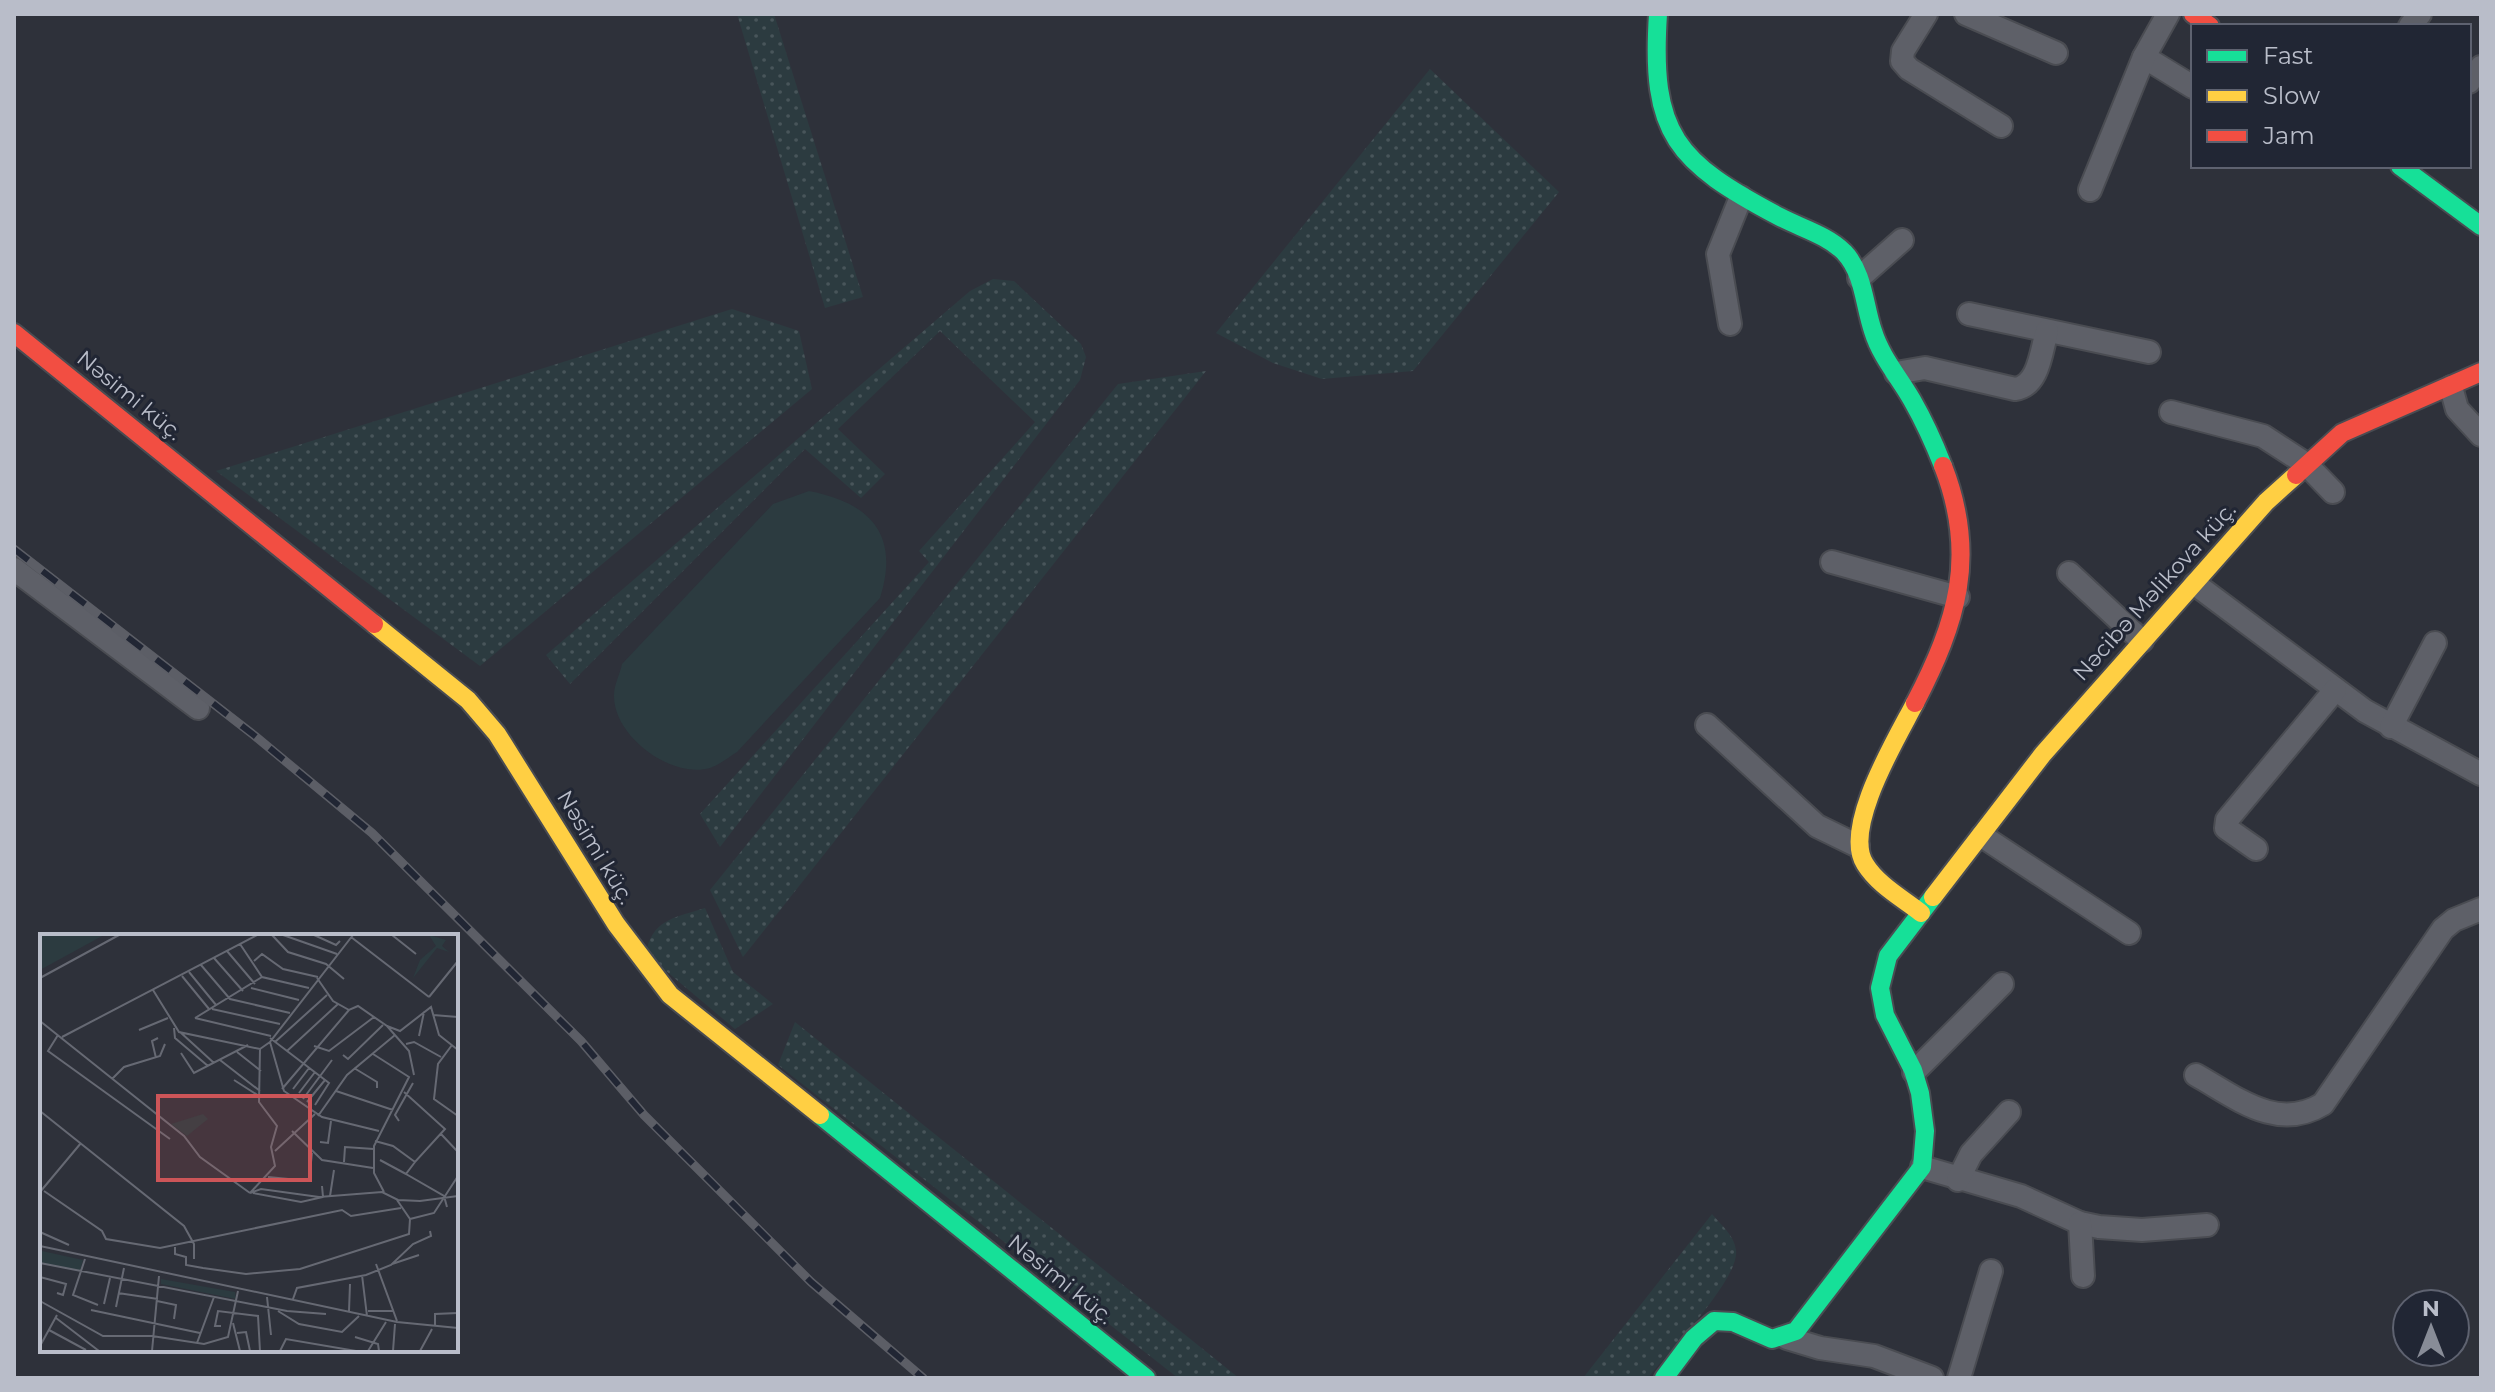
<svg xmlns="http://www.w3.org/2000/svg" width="2495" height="1392" font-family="Montserrat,sans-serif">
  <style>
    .green { fill: url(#green-dots) }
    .pitch { fill: #2c3b40 }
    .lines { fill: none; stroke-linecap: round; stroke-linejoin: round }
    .street-casing { stroke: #4a4c52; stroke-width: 26 }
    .fast-casing { stroke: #4a4c52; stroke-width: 22 }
    .slow-casing { stroke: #4a4c52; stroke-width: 22 }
    .jam-casing { stroke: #4a4c52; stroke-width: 22 }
    .street { stroke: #5e6068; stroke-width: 22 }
    .fast { stroke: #16e098; stroke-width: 18 }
    .slow { stroke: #ffcf43; stroke-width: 18 }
    .jam { stroke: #f24e42; stroke-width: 18 }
    .rail-casing { stroke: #5c5e66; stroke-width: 9 }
    .rail { stroke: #212634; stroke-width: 6; stroke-dasharray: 18; stroke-linecap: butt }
    .labels { text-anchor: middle; stroke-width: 6; stroke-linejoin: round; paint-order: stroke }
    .street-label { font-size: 22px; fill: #b9bdc9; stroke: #212634 }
    .inset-road { fill: none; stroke: #666973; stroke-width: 2 }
    .view { fill: #cd5558; fill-opacity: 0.15; stroke: #cd5558; stroke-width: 4 }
    .inset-edge { fill: none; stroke: #b9bdc9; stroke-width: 4 }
  </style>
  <defs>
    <pattern id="green-dots" width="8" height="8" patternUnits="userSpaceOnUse" patternTransform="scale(2)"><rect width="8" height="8" fill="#2c3b40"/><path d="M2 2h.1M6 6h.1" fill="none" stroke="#48555a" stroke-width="1.8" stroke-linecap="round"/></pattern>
  </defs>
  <rect width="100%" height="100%" fill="#2e313a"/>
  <g class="green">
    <path d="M 737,14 L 774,14 L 863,297 L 825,308 Z"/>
    <path d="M 1430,69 L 1559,192 L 1413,371 L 1322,379 L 1273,363 L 1216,333 Z"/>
    <path d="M 993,279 L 1014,281 L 1081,344 L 1086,357 L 1080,380 L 720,847 L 700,814 L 929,562 L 919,551 L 1035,422 L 940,331 L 838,429 L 885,474 L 861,498 L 805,449 L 570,684 L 546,655 L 970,291 Z"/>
    <path d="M 732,309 L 799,331 L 812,389 L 480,666 L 216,471 Z"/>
    <path d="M 1206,371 L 743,957 L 710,890 L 1118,384 Z"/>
    <path d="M 705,908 L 733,972 L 773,1004 L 735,1029 L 653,960 L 647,948 C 655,918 678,917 705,908 Z"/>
    <path d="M 795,1022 L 1239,1378 L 1178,1378 L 778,1065 Z"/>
    <path d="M 1712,1214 C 1721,1225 1734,1235 1736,1250 C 1740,1279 1667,1353 1648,1378 L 1583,1378 Z"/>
  </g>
  <path class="pitch" d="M 809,491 C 871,503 900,535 880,598 L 737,752 C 729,757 719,765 710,768 C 671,779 613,736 614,695 C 614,685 620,674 622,664 L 773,504 Z"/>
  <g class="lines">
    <g class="street-casing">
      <g id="street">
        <path d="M 1926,14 L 1903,51 L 1902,61 L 1909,69 L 2001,126"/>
        <path d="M 1966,14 L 2056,53"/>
        <path d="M 2410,26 L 2420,14"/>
        <path d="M 2144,57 L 2193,87"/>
        <path d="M 2469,82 L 2481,67"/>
        <path d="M 2090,190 L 2144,57 L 2168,14"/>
        <path d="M 1859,278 L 1902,240"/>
        <path d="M 1969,314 L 2149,352"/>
        <path d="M 1730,324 L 1718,254 L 1741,197"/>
        <path d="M 1896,373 L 1925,368 L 2015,389 C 2039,386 2041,351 2047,331"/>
        <path d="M 2451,387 L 2457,409 L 2481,435"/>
        <path d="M 2171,412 L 2263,436 L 2306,464 L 2333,492"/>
        <path d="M 1832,562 L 1958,597"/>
        <path d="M 14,569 L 198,708"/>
        <path d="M 2069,573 L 2142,641"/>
        <path d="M 2195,584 L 2365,711 L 2481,774"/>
        <path d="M 1707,725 L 1817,826 L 1858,846"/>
        <path d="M 2391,727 L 2435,643"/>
        <path d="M 1982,836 L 2129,933"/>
        <path d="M 2256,849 L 2226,828 L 2227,820 L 2335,690"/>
        <path d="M 1914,1072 L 2002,984"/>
        <path d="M 2196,1075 C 2237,1098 2277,1132 2323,1104 L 2443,929 L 2454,920 L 2481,909"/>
        <path d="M 1922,1167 L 2021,1196 L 2080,1223 L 2099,1227 L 2142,1230 L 2207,1225"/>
        <path d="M 1958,1180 L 1971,1154 L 2009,1112"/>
        <path d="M 2080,1223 L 2083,1276"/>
        <path d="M 1787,1338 L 1820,1348 L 1874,1356 L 1932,1378"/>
        <path d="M 1959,1378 L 1991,1271"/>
      </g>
    </g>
    <g class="fast-casing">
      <g id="fast">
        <path d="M 1658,14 C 1650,135 1676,162 1780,217 C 1801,228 1827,235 1844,252 C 1864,273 1864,305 1873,331 C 1881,357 1899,377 1912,400 C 1924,421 1934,443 1943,466"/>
        <path d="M 2400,166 L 2481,226"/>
        <path d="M 820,1115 L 1146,1378"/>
        <path d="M 1664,1378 L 1694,1338 L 1714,1321 L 1733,1322 L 1772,1339 L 1796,1331 L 1922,1167 L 1925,1131 L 1920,1093 L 1913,1070 L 1885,1015 L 1880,988 L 1888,956 L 1933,897"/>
      </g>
    </g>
    <g class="slow-casing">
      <g id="slow">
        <path d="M 374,624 L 468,700 L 497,734 L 616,924 L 670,995 L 820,1115"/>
        <path d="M 1915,703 C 1897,738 1842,828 1865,864 C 1878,885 1902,898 1921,913"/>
        <path d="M 1933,897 L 2043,754 L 2266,502 L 2296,475"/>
      </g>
    </g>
    <g class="jam-casing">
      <g id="jam">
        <path d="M 2193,14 L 2210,26"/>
        <path d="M 14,333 L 374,624"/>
        <path d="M 2296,475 L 2342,433 L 2481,372"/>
        <path d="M 1915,703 C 1957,622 1978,556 1943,466"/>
      </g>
    </g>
    <use href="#street" class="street"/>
    <use href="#fast" class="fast"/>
    <use href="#slow" class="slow"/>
    <use href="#jam" class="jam"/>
    <g class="rail-casing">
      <path id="rail" d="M 14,549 L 255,736 L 372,833 L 581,1041 L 644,1115 L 811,1282 L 923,1378"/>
    </g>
    <use href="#rail" class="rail"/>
  </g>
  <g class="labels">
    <g class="street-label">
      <text transform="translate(130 395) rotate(39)" y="8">Nəsimi küç.</text>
      <text transform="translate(2154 591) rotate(-48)" y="8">Nəcibə Məlikova küç.</text>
      <text transform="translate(596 847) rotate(59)" y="8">Nəsimi küç.</text>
      <text transform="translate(1061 1279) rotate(39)" y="8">Nəsimi küç.</text>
    </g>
  </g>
  <g transform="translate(40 934)">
    <rect width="418" height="418" fill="#2e313a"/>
    <path d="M 389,1 L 406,6 L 402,12 L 409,18 L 397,14 L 373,44 L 380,26 L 396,12 ZM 163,180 L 168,185 L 147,202 L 131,190 ZM 2,317 L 43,326 L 40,337 L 0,329 ZM 121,345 L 195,358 L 196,365 L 121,350 Z" fill="#2c3b40"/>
    <path d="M 0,1 L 64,1 L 0,36 Z" fill="#2c3b40"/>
    <path class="inset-road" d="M 232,1 L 248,18 L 286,30 L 304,45M 243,1 L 297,20M 274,1 L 296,11 L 300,7M 313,1 L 230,108 L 244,157 L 282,183 L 339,197M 352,1 L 376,20M 311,3 L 389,63M 200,10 L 222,43 L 269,54M 187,17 L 215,50M 174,24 L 203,57M 214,27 L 222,20 L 243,35 L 278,43M 161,31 L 190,65 L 250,79M 149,38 L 176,71M 142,42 L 169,75M 0,44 L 79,1M 277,44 L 293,67 L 309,76 L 318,72 L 347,92 L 369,117 L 374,141M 211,54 L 259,66M 113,56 L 139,98 L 220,115 L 230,108M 389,63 L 418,27M 172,75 L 240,90M 393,81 L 418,83M 155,84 L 222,43M 155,84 L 231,102M 0,87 L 144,202 L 160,223 L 210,259M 347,92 L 360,97 L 391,73 L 399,101 L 418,116M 134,94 L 135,104 L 168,132M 99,96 L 128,84M 140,98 L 174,129M 18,101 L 8,117 L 130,205M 379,102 L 384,78M 22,103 L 217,1M 230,104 L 289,149 L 275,171M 235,108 L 287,61M 366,110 L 374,108 L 401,123M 412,111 L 398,130 L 394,165 L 418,182M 274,112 L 289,117 L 334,83M 247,117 L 298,70M 197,118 L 221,137M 141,119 L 154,139 L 208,111M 333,120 L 369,143 L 334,212 L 334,239 L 344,258M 303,121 L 308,125 L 343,91M 116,124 L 112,107 L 118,104M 180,126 L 220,157M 314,134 L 337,148 L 337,154M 72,145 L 84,133 L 120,122 L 125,110M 194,146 L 219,162M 242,155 L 309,76M 253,155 L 269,134M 296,157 L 353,176M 259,159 L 275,138M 263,165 L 292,126M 267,168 L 285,146M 0,177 L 144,292 L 154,310 L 154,325M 278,182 L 307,141 L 355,101M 359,187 L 355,181 L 373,149M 252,197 L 282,226 L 333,234M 401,200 L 418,218M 335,207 L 353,212 L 375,228 L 405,195 L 364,158M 280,208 L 288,209 L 291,187M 235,217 L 275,180M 340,226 L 366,240M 304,228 L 305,213 L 334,215M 375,228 L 366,240 L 404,262 L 407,273M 228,243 L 269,247 L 272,219M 4,257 L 62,297 L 66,305 L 120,314 L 302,276 L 311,282 L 361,274M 0,258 L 41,209M 210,259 L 221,255 L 279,263 L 342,258 L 358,266 L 380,267 L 418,262M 210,259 L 235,232 L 231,213 L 237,192 L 219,168 L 220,115M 213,259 L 261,268 L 283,263 L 282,252M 290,262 L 294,236M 370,285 L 394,279 L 418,242M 0,298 L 29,311M 0,312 L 357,388 L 418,394M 135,313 L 135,320 L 146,323 L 146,331 L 163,334 L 206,340 L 260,335 L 369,300 L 370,285 L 357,266M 45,325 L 33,361 L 58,371M 0,329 L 247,377 L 286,380M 336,330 L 357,387M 352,330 L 379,321M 322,341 L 327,382M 0,343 L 26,350 L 23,361 L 17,359M 78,359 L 118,365M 227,363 L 231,401M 253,365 L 257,354 L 326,341 L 351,331 L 373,310 L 391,302 L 390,297M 0,367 L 63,402 L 112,402 L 164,410 L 188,403 L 198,357M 117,367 L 136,371 L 134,385M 64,370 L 70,344M 76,373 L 84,334M 51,376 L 160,399M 238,377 L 259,390 L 302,398 L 319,382M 309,377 L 310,350M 328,377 L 354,377M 16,384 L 59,417M 193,389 L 200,417M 181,392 L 175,392 L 178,377 L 218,382 L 220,417M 395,392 L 395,380 L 418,379M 9,396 L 46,416M 197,399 L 206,398 L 210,417M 315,403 L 338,410 L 339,417M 157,409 L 174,363M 0,412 L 17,381M 112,417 L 119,342M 240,417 L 246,405 L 316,417M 328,417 L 346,388M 353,417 L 355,390M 380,417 L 392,395"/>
    <path class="view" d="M 118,162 L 270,162 L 270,246 L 118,246 Z"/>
    <rect width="418" height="418" class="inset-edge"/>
  </g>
  <rect width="2495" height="1392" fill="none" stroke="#b9bdc9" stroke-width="32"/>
  <rect x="2191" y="24" width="280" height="144" fill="#212634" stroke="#5e6270" stroke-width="2"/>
  <rect x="2207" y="50" width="40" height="12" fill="#16e098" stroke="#5e6270" stroke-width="2"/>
  <text x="2263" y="64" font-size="24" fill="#b9bdc9">Fast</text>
  <rect x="2207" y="90" width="40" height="12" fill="#ffcf43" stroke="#5e6270" stroke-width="2"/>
  <text x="2263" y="104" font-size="24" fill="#b9bdc9">Slow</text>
  <rect x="2207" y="130" width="40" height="12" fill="#f24e42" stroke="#5e6270" stroke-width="2"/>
  <text x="2263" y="144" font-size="24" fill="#b9bdc9">Jam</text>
  <g transform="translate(2431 1328)"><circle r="38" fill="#212634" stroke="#5e6270" stroke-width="2"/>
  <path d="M0-6L14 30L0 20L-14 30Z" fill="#888c97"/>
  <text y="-12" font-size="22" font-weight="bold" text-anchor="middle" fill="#b9bdc9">N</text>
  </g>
</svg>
